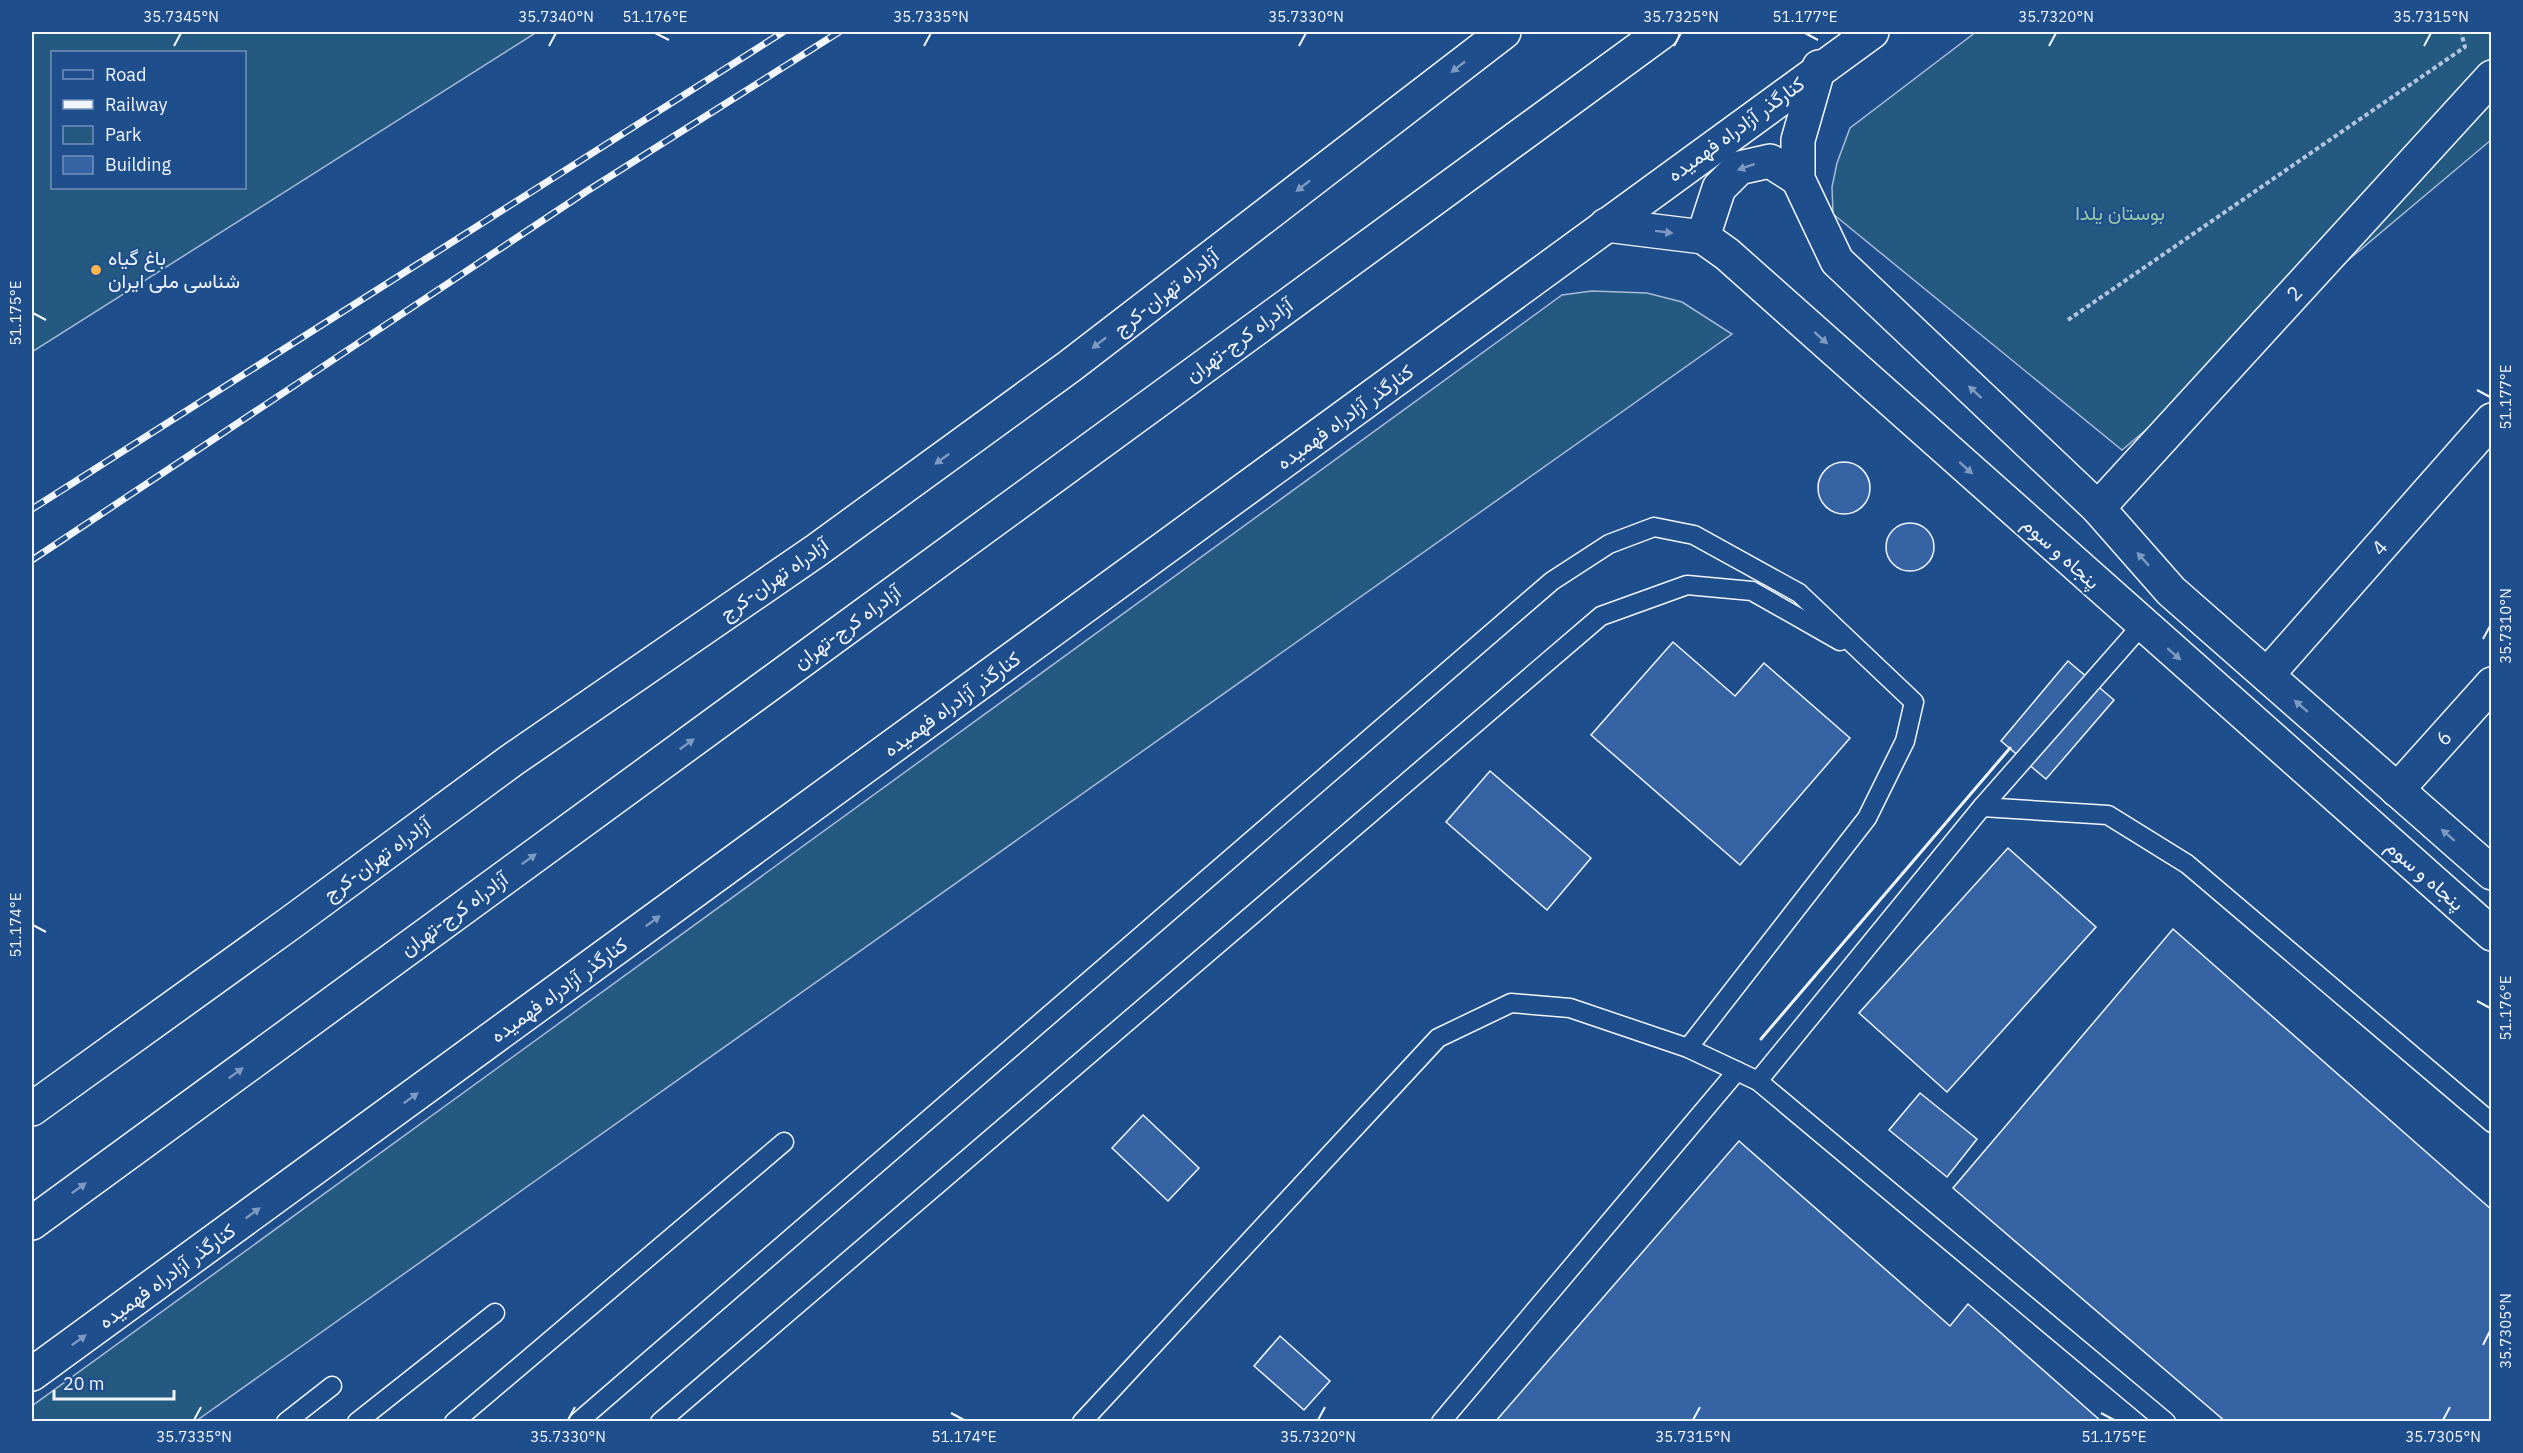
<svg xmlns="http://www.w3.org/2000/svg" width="2523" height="1453" font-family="'IBM Plex Sans',Vazirmatn,sans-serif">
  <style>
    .green { fill: #245a82; stroke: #a8bbd7; stroke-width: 1.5; fill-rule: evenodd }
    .building { fill: #3563a3; stroke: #f2f6ff; stroke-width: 1.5 }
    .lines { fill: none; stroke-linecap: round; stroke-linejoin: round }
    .service-casing { stroke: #f2f6ff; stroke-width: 21 }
    .minor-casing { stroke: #f2f6ff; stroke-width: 36 }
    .tertiary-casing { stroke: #f2f6ff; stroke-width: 36 }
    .secondary-casing { stroke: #f2f6ff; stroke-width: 36 }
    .motorway-casing { stroke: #f2f6ff; stroke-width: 36 }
    .path { stroke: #b3c4dc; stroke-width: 4; stroke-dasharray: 4.5 3; stroke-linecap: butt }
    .service { stroke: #1f4e8c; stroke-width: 18 }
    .minor { stroke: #1f4e8c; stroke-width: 33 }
    .tertiary { stroke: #1f4e8c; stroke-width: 33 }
    .secondary { stroke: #1f4e8c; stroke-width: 33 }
    .motorway { stroke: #1f4e8c; stroke-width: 33 }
    .rail-casing { stroke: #f2f6ff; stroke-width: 7 }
    .rail { stroke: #1f4e8c; stroke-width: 4.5; stroke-dasharray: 14; stroke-linecap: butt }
    .wall { stroke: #f2f6ff; stroke-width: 3 }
    .oneway { fill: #7e9ac0 }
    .ticks { fill: none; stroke: #f2f6ff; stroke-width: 2 }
    .poi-dot { fill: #ffb74d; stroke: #1f4e8c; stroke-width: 2 }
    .labels { text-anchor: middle; stroke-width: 4.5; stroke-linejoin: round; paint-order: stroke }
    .street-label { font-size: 20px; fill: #f2f6ff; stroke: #1f4e8c }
    .park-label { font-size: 20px; fill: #97c8a6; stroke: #1f4e8c }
    .poi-label { font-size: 20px; fill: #f2f6ff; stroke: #1f4e8c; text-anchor: start }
    .neatline { fill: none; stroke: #f2f6ff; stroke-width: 2 }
    .ticks-label { font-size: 15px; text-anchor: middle; fill: #f2f6ff }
  </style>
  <rect width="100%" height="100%" fill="#1f4e8c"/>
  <g class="green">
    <path d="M 32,32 L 537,32 L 32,352 ZM 52,52 L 244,52 L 244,188 L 52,188 Z"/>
    <path d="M 1976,32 L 2491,32 L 2491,140 L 2122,450 L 1833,214 L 1832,187 L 1837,163 L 1850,128 Z"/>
    <path d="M 1592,291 L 1647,293 L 1682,302 L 1732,334 L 196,1421 L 32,1421 L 32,1406 L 1562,295 Z"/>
  </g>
  <g class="building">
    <circle cx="1844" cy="488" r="26"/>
    <circle cx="1910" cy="547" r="24"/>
    <path d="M 1673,642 L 1735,696 L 1764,663 L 1850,738 L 1740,865 L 1591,735 Z"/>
    <path d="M 2068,661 L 2114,700 L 2046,779 L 2001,741 Z"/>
    <path d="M 1490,771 L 1591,858 L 1547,910 L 1446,822 Z"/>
    <path d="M 2008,848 L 2096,927 L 1947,1092 L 1859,1013 Z"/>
    <path d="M 2173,929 L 2492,1210 L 2492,1422 L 2226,1422 L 1953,1188 Z"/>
    <path d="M 1920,1093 L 1977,1139 L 1947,1177 L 1889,1130 Z"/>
    <path d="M 1143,1115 L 1199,1168 L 1168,1201 L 1112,1148 Z"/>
    <path d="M 1739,1141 L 1950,1326 L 1968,1304 L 2102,1422 L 1495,1422 Z"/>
    <path d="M 1280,1336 L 1330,1381 L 1304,1410 L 1254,1366 Z"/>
  </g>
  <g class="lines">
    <g class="service-casing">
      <g id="service">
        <path d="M 1982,807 L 2108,815 L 2187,864 L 2492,1123"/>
        <path d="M 1758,1081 L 2166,1422"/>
        <path d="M 286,1422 L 332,1386"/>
        <path d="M 357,1422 L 495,1313"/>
        <path d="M 454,1422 L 784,1142"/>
        <path d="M 578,1422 L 1552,581 L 1609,544 L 1654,527 L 1694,535 L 1799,593 L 1914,702 L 1905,741 L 1867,818 L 1688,1048"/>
        <path d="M 660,1422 L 1601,616 L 1687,585 L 1752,591 L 1840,641"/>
        <path d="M 1082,1422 L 1438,1038 L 1511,1003 L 1570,1008 L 1688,1048 L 1758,1081 L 1982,807 L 2142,625"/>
        <path d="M 1441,1422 L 1737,1071"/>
      </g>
    </g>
    <g class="minor-casing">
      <g id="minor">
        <path id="s1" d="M 2098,508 L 2492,77"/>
        <path id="s2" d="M 2267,675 L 2492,420"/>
        <path id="s3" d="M 2397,790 L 2492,684"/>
      </g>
    </g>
    <g class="tertiary-casing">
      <g id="tertiary">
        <path d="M 1819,67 L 1798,140 L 1798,179 L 1837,261 L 2098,508 L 2171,591 L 2492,873"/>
        <path d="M 1606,225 L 1703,237 L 1727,254 L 2492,934"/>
        <path d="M 1703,237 L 1719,188 L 1739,168 L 1770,161 L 1798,179"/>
      </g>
    </g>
    <g class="secondary-casing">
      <path id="secondary" d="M 32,1374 L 1872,32"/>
    </g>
    <g class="motorway-casing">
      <g id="motorway">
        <path d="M 32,1109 L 289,924 L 512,760 L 817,550 L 1070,366 L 1504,32"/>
        <path d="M 32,1223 L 1662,32"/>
      </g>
    </g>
    <path class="path" d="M 2068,320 L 2465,47 L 2461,32"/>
    <use href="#service" class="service"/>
    <use href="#minor" class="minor"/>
    <use href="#tertiary" class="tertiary"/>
    <use href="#secondary" class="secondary"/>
    <use href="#motorway" class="motorway"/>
    <g class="rail-casing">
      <g id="rail">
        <path d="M 32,509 L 783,32"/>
        <path d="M 32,560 L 587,191 L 839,32"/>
      </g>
    </g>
    <use href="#rail" class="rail"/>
    <path class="wall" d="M 1761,1039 L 2010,748"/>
  </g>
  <defs><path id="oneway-solid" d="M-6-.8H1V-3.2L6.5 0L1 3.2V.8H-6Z" transform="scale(1.5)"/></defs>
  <g class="oneway">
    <use href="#oneway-solid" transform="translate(1458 67) rotate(142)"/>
    <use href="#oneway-solid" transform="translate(1746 167) rotate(161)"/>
    <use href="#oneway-solid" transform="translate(1303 186) rotate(142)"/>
    <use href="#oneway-solid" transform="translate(1664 232) rotate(7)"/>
    <use href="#oneway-solid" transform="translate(1821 338) rotate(42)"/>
    <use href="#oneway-solid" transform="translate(1099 343) rotate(142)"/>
    <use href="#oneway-solid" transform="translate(1975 392) rotate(-137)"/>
    <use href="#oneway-solid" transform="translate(942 459) rotate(144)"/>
    <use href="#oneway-solid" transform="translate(1966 468) rotate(42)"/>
    <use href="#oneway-solid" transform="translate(2143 559) rotate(-132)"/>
    <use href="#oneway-solid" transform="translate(2174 654) rotate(41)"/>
    <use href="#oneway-solid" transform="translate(2301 706) rotate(-139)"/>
    <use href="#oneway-solid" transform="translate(687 744) rotate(-36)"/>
    <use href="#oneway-solid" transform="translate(2448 835) rotate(-139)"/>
    <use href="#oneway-solid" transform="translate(529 859) rotate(-36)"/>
    <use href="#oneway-solid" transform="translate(653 921) rotate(-36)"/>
    <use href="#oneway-solid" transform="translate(236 1073) rotate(-36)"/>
    <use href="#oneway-solid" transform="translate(411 1098) rotate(-36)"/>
    <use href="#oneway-solid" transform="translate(79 1188) rotate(-36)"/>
    <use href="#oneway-solid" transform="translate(253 1213) rotate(-36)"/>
    <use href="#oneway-solid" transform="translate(79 1340) rotate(-36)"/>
  </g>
  <path class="ticks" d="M 655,33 L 669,40M 1805,33 L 1818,40M 174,46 L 181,33M 549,46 L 556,33M 924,46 L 931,33M 1299,46 L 1306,33M 1674,46 L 1681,33M 2049,46 L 2056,33M 2424,46 L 2431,33M 33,313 L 46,320M 2477,390 L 2490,397M 2483,639 L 2490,626M 33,925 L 46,932M 2477,1001 L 2490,1008M 2483,1345 L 2490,1331M 951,1413 L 964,1420M 2101,1413 L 2114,1420M 194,1420 L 201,1407M 568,1420 L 575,1407M 1318,1420 L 1325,1407M 1693,1420 L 1700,1407M 2443,1420 L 2450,1407"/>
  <circle class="poi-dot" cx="96" cy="270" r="6"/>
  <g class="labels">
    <g class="street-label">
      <text transform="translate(1736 129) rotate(-36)" y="7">کنارگذر آزادراه فهمیده</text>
      <text transform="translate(1166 292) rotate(-38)" y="7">آزادراه تهران-کرج</text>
      <text dy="7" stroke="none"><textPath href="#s1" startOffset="291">2</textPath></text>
      <text transform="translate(1239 340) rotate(-36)" y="7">آزادراه کرج-تهران</text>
      <text transform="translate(1345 417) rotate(-36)" y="7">کنارگذر آزادراه فهمیده</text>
      <text dy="7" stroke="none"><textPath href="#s2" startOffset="170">4</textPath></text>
      <text transform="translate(2061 553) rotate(42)" y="7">پنجاه و سوم</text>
      <text transform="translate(774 579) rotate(-35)" y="7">آزادراه تهران-کرج</text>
      <text transform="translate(847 627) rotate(-36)" y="7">آزادراه کرج-تهران</text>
      <text transform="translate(952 704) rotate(-36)" y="7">کنارگذر آزادراه فهمیده</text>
      <text dy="7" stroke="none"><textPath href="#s3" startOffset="70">6</textPath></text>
      <text transform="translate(377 859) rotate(-36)" y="7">آزادراه تهران-کرج</text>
      <text transform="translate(2425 875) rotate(41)" y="7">پنجاه و سوم</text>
      <text transform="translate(454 914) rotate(-36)" y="7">آزادراه کرج-تهران</text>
      <text transform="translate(559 990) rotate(-36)" y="7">کنارگذر آزادراه فهمیده</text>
      <text transform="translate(167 1276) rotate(-36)" y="7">کنارگذر آزادراه فهمیده</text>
    </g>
    <g class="park-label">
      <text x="2120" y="220">بوستان یلدا</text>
    </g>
    <g class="poi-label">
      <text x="108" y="265">باغ گیاه‌<tspan x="108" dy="23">شناسی ملی ایران</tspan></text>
    </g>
  </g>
  <rect width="2523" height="1453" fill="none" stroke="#1f4e8c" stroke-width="66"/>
  <rect x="51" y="51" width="195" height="138" fill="#1f4e8c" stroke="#7391ba" stroke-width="1.5"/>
  <rect x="63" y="70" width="30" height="9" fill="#1f4e8c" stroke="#7391ba" stroke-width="1.5"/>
  <text x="105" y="81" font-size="18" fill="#f2f6ff">Road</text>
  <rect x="63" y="100" width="30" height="9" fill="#f2f6ff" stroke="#7391ba" stroke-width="1.5"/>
  <text x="105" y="111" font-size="18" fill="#f2f6ff">Railway</text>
  <rect x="63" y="126" width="30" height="18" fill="#245a82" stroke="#7391ba" stroke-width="1.5"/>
  <text x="105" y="141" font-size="18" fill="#f2f6ff">Park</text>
  <rect x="63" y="156" width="30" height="18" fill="#3563a3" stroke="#7391ba" stroke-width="1.5"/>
  <text x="105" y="171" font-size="18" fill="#f2f6ff">Building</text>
  <path d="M54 1390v9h120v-9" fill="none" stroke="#f2f6ff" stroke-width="3"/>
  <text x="63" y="1390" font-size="18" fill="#f2f6ff" stroke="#1f4e8c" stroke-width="4.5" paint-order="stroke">20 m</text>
  <rect x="33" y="33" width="2457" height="1387" class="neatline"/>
  <g class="ticks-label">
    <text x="181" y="22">35.7345°N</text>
    <text x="556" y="22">35.7340°N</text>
    <text x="655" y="22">51.176°E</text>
    <text x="931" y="22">35.7335°N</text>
    <text x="1306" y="22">35.7330°N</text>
    <text x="1681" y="22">35.7325°N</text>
    <text x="1805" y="22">51.177°E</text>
    <text x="2056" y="22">35.7320°N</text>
    <text x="2431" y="22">35.7315°N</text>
    <text transform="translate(16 313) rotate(-90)" y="5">51.175°E</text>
    <text transform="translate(2506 397) rotate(-90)" y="5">51.177°E</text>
    <text transform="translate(2506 626) rotate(-90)" y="5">35.7310°N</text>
    <text transform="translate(16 925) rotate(-90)" y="5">51.174°E</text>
    <text transform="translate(2506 1008) rotate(-90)" y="5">51.176°E</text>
    <text transform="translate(2506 1331) rotate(-90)" y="5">35.7305°N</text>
    <text x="194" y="1442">35.7335°N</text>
    <text x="568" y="1442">35.7330°N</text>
    <text x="964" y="1442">51.174°E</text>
    <text x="1318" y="1442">35.7320°N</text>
    <text x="1693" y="1442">35.7315°N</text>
    <text x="2114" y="1442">51.175°E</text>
    <text x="2443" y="1442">35.7305°N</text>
  </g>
</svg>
